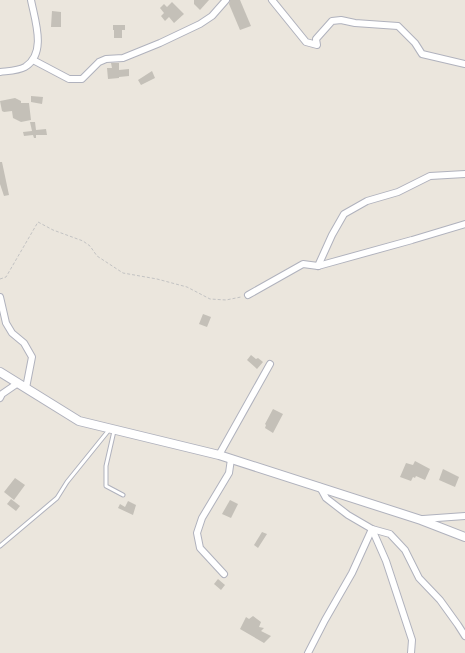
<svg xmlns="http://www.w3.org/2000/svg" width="465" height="653" font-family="Quicksand,sans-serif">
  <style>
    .building { fill: #c4c0b8 }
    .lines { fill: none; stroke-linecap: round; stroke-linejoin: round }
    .lane-casing { stroke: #b0b2bd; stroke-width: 5 }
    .street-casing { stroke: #b0b2bd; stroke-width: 8 }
    .secondary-casing { stroke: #b0b2bd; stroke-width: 10 }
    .path { stroke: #c3c3c3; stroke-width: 1; stroke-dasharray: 3 2; stroke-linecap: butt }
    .lane { stroke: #fff; stroke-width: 3 }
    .street { stroke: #fff; stroke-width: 6 }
    .secondary { stroke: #fff; stroke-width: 8 }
  </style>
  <rect width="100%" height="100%" fill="#ebe6dd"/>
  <g class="building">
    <path d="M 194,0 L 209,0 L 200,10 L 194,4 Z"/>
    <path d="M 230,0 L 240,0 L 251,26 L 240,30 L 229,4 Z"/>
    <path d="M 172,2 L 184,14 L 174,23 L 169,17 L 165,21 L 161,16 L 164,13 L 160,8 L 164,4 L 167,7 Z"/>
    <path d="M 52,11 L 61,12 L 61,27 L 51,27 Z"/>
    <path d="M 113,25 L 125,25 L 125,30 L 122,30 L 122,38 L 114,38 L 114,30 L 113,30 Z"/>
    <path d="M 111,63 L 119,63 L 119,70 L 129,69 L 129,76 L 119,77 L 119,78 L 108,79 L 107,68 L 112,68 Z"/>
    <path d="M 152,71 L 155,78 L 141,85 L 138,80 Z"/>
    <path d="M 31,96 L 43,97 L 42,104 L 31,102 Z"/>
    <path d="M 15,98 L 21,101 L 21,103 L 29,103 L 31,120 L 21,122 L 13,118 L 12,111 L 4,112 L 2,111 L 0,101 Z"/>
    <path d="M 30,122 L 35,122 L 36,130 L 46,129 L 47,135 L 36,135 L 36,138 L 34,138 L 33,135 L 24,136 L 23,132 L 32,131 Z"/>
    <path d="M 0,162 L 2,162 L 9,195 L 4,196 L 0,184 Z"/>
    <path d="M 203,314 L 211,317 L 207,327 L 199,324 Z"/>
    <path d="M 251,355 L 256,359 L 258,358 L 263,362 L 257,369 L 247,360 Z"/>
    <path d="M 273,409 L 283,414 L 273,433 L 265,428 L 266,425 L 265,424 Z"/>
    <path d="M 415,461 L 430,469 L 425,480 L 416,476 L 415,478 L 413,477 L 411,481 L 400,477 L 406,463 L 413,465 Z"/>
    <path d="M 443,469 L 459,477 L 455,487 L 439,480 Z"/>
    <path d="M 15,478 L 25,485 L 14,500 L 4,492 Z"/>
    <path d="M 11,499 L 20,506 L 16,511 L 7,504 Z"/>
    <path d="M 230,500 L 238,504 L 231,518 L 222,514 Z"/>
    <path d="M 128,501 L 136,505 L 133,515 L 118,508 L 120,504 L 125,507 Z"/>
    <path d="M 262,532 L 267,534 L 258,548 L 254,545 Z"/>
    <path d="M 218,579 L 225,585 L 221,590 L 214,584 Z"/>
    <path d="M 253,616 L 261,622 L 259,627 L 264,628 L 261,631 L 271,636 L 264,643 L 240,629 L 246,617 L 249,619 Z"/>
  </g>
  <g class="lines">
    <g class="lane-casing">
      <g id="lane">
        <path d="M 114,431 L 106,466 L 106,486 L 123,495"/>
        <path d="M 0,546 L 57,498 L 67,482 L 109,430"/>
      </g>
    </g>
    <g class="street-casing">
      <g id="street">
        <path d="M 272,0 L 306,42 L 317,45 L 316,39 L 332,21 L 341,20 L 355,23 L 398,26 L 415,43 L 422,54 L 465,64"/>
        <path d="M 33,60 L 69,79 L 82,79 L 99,62 L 106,59 L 123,58 L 160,43 L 200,24 L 212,16 L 226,0"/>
        <path d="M 0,72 C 7,71 18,71 25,67 C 47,53 35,21 31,0"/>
        <path d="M 318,266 L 332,235 L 344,214 L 367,201 L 398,192 L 430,176 L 465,174"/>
        <path d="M 248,295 L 303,264 L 318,266 L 412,240 L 465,224"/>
        <path d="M 0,297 L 6,323 L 12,333 L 24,343 L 32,357 L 26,388"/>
        <path d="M 0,398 L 2,394 L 18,383"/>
        <path d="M 219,455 L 270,364"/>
        <path d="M 320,487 L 326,498 L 348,515 L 372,529 L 386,561 L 412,640 L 411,653"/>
        <path d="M 423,519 L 465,516"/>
        <path d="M 224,574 L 200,548 L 197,533 L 202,518 L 229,473 L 231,459"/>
        <path d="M 308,653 L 325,620 L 352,573 L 372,529 L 390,534 L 405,550 L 419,578 L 440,600 L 458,625 L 465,636"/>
      </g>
    </g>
    <g class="secondary-casing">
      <path id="secondary" d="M 0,372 L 79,421 L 219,455 L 421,520 L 465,537"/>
    </g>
    <path class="path" d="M 0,279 L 6,277 L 38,222 L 53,230 L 83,241 L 90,246 L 97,256 L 123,273 L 157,279 L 187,287 L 210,299 L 226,300 L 241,297"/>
    <use href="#lane" class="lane"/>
    <use href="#street" class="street"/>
    <use href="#secondary" class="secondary"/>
  </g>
</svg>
